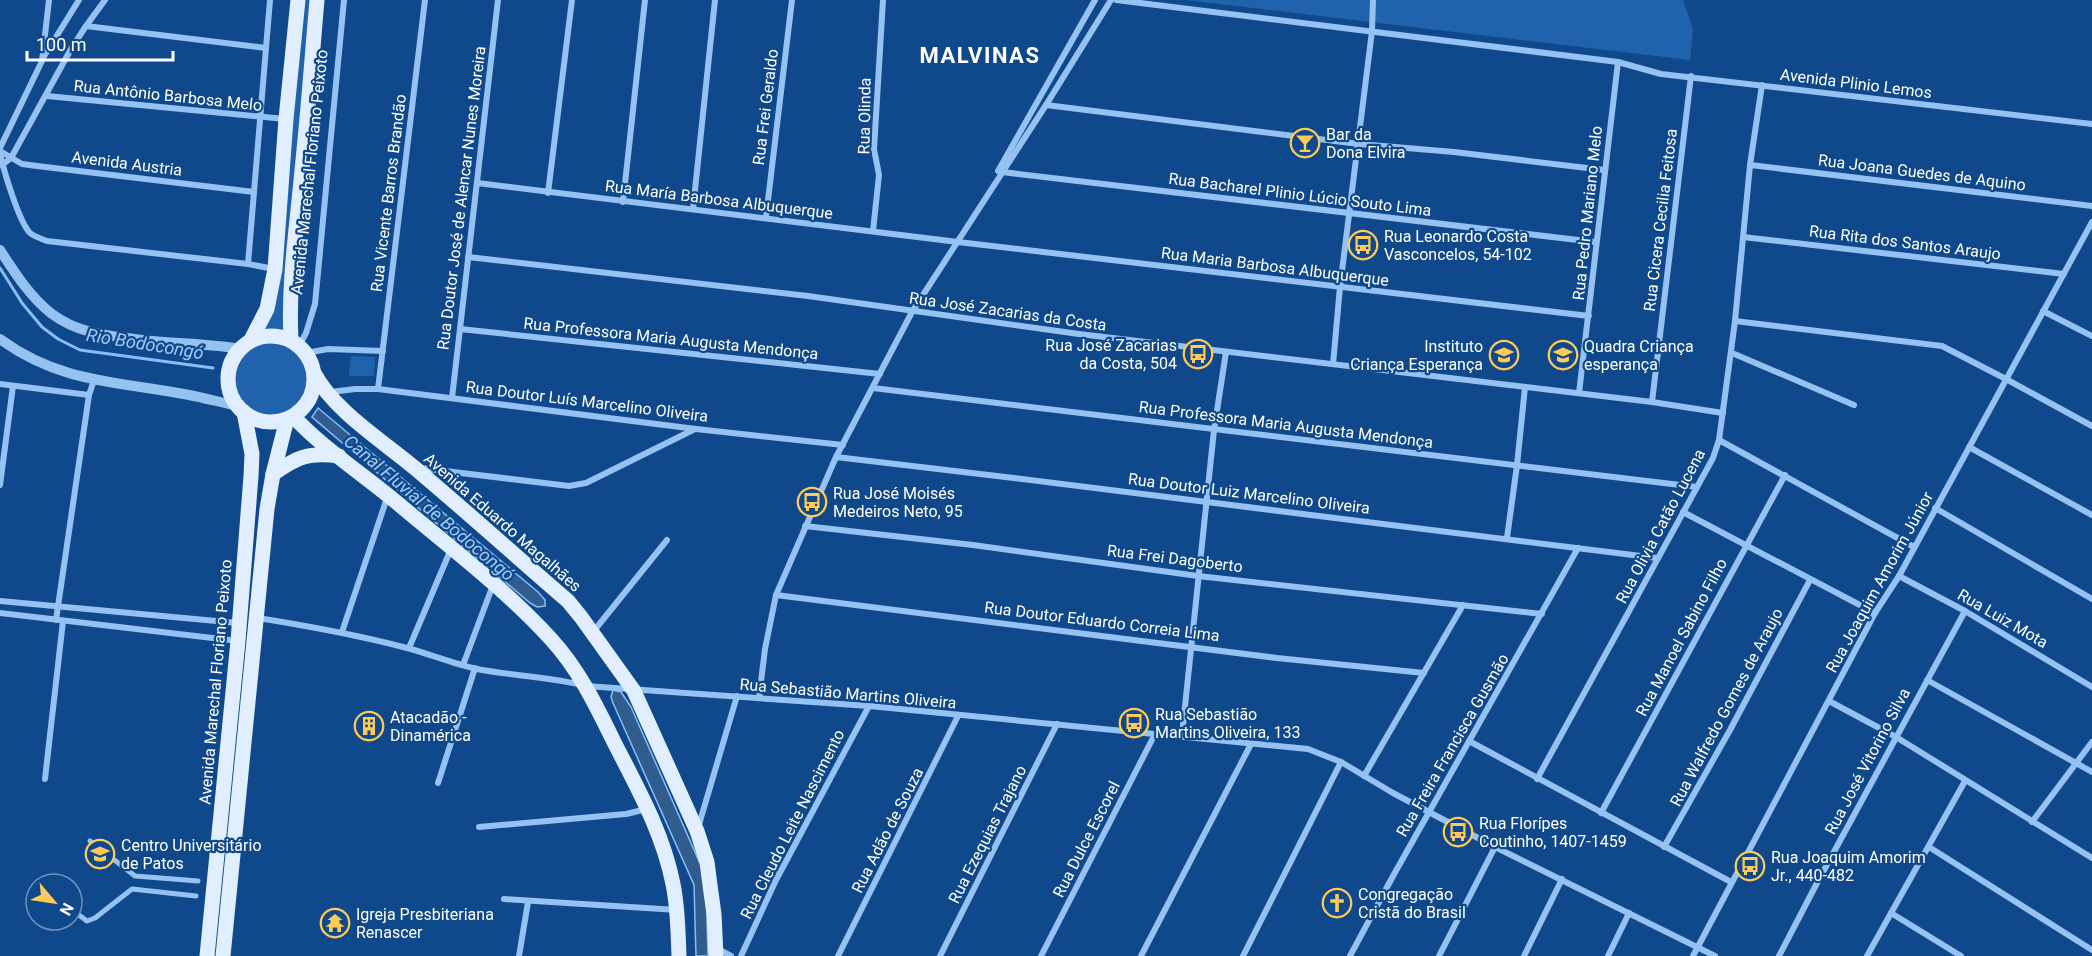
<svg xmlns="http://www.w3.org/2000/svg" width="2092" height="956" font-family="Roboto,sans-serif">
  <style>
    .green { fill: #2063ac }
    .water { fill: #315c8e; stroke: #87bef7; stroke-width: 1.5 }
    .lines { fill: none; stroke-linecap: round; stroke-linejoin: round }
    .stream { stroke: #87bef7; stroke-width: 3 }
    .pedestrian { stroke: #96c2f3; stroke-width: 5 }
    .minor { stroke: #96c2f3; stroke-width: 6 }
    .tertiary { stroke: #96c2f3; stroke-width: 10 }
    .primary { stroke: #e1eeff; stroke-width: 15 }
    .labels { text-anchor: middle; stroke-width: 4.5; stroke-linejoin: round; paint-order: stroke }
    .street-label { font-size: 16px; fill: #fff; stroke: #0f498c }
    .poi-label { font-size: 16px; fill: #fff; stroke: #0f498c; text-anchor: start }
    .water-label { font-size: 18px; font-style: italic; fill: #a1ccfa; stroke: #0f498c }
    .district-label { font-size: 22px; font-weight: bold; letter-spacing: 1.5px; fill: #fff; stroke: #0f498c }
  </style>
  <rect width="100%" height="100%" fill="#0f498c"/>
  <g class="green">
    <path d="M 300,0 L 316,0 L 289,338 C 277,333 268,332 255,337 L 261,326 Z"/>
    <path d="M 1186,0 L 1683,0 L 1693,29 L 1690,60 Z"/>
    <circle cx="272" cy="379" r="40"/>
    <path d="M 351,356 L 375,357 L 374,376 L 349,376 Z"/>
  </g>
  <g class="water">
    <path d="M 318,408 L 538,592 L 545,600 L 545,606 L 537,607 L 530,603 L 312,417 Z"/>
    <path d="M 613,690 L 621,692 L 631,707 L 706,877 L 708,956 L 696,956 L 694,885 L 613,703 L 611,697 Z"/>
  </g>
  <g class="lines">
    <path class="stream" d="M 0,268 L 22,303 L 42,327 L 58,339 L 80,350 L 213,368"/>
    <g class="pedestrian">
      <path d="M 90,841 L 135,876 L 198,881"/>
      <path d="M 79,915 L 87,921 L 95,918 L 132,889 L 196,896"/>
    </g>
    <g class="minor">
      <path d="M 1116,0 L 1618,62 L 1579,393"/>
      <path d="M 86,26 L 266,48"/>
      <path d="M 43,58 L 79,0"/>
      <path d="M 1618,62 L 1661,74 L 2092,124"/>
      <path d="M 47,96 L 285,119"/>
      <path d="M 1046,105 L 1359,144 L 1454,152 L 1604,170"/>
      <path d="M 0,148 L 42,61 L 49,0"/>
      <path d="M 0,151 L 22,164 L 37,166 L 254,192"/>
      <path d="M 0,154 C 4,171 19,222 30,233 C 35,237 42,239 47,241 L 248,264 L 274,269"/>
      <path d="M 2,165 L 11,158 L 71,49 L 86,26 L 105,0"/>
      <path d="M 1750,165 L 2092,206"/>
      <path d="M 998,171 L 1095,0"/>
      <path d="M 1002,172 L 1595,242"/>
      <path d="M 477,183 L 958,242 L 1589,316"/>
      <path d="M 548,193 L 572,0"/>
      <path d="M 623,202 L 645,0"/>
      <path d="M 693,209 L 715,0"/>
      <path d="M 766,217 L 792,0"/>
      <path d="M 873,231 L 879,175 L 874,149 L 883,0"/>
      <path d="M 1743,237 L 2064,274"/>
      <path d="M 468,257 L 808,296 L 1079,334 L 1652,402 L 1723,413"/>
      <path d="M 248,264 L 270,0"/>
      <path d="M 2043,311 L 2092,336"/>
      <path d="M 1735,321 L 1942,346 L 2006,379 L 2092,426"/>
      <path d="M 460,329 L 880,374"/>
      <path d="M 299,346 L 306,333 L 315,304 L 344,0"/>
      <path d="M 306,353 L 328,349 L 383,351"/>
      <path d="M 1732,353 L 1854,405"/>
      <path d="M 1333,364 L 1340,287 L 1372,31 L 1373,0"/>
      <path d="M 0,384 L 89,395"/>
      <path d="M 873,388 L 1697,487"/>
      <path d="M 378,389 L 425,0"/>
      <path d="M 331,392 L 355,389 L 378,389 L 696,429 L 843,445"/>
      <path d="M 452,398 L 498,0"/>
      <path d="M 1652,402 L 1691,76"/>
      <path d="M 1719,440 L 1914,547"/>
      <path d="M 1969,447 L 2092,515"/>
      <path d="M 836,457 C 1110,489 1384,523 1657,558"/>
      <path d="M 420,468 L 569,486 L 586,483 L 695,429"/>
      <path d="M 0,485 L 13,386"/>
      <path d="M 1935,508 L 2092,599"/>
      <path d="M 1683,512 L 1875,613"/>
      <path d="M 805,526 L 973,545 L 1198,576 L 1542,614"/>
      <path d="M 1507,538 L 1517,465 L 1525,387"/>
      <path d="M 1899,576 L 1965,611 L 2092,687"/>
      <path d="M 776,595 L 1277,658 L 1424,673"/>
      <path d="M 0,601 L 238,623"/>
      <path d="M 0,613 L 238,641"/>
      <path d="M 258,618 C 308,626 358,635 407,648 C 430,654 453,664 477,669 C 513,676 551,677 586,686 L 869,706 L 1308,749 L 1341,762 L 1393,793 L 1495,847 L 1715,956"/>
      <path d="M 56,620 L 89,395 L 94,380"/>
      <path d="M 342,632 L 388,495"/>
      <path d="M 593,632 L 667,540"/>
      <path d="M 409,648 L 451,549"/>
      <path d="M 463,665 L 493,585"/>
      <path d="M 1927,680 L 2092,772"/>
      <path d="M 759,698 L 765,649 L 776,595 L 836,457 L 912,312 L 1046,105 L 1111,0"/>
      <path d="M 1829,701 L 1896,737 L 2092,858"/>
      <path d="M 1182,735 L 1214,430 L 1226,352"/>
      <path d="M 1469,741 L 1731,882"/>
      <path d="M 1364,776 L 1463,605"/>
      <path d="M 45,779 L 63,621"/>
      <path d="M 1537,779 L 1713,458 L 1719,440 L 1735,321 L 1750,165 L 1762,85"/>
      <path d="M 438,783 L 475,668"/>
      <path d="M 1601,813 L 1785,475"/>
      <path d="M 2032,822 L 2092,742"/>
      <path d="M 479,827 L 626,814 L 647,809"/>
      <path d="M 698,828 L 737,696"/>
      <path d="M 1664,847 L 1730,730 L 1810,580"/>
      <path d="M 1929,847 L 2092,950"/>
      <path d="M 504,899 L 677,910"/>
      <path d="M 1891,913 L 1961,956"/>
      <path d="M 718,949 L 731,956"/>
      <path d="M 519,956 L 528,902"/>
      <path d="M 741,956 L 776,880 L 869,706"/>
      <path d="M 838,956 L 958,716"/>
      <path d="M 940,956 L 1057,724"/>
      <path d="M 1041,956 L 1155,734"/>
      <path d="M 1141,956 L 1251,744"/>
      <path d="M 1243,956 L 1341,762"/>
      <path d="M 1350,956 L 1393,876 L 1578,548"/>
      <path d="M 1439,956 L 1495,847"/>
      <path d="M 1524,956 L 1562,879"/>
      <path d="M 1608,956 L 1629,913"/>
      <path d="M 1693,956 L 1875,613 L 1899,576 L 2092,222"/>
      <path d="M 1779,956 L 1817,883 L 1965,611"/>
      <path d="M 1867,956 L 1965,781"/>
    </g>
    <g class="tertiary">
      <path d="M 0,250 C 15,273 30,297 52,314 C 78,333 104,335 134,339 C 170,344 205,343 240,349"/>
      <path d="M 0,339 C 62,384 118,381 189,395 C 206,398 222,403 239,406"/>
    </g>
    <g class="primary">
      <circle cx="271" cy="379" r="43"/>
      <path d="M 251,340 L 267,309 L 275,269 L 286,119 L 298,0"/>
      <path d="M 291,340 C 288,283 297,227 302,170 C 308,114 312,57 317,0"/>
      <path d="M 314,373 C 334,411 383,441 416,469 C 467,512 517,557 568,601 L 581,617 L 634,691 L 697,831 L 707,862 L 710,885 L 714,914 L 716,956"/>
      <path d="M 293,416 C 322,448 366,476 401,506 C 451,548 505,589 550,638 C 578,668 596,705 614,742 C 637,787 663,833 673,884 C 678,908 678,932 679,956"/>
      <path d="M 273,474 C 297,457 308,452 339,456"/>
      <path d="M 207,956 L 238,641 L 251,476 L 252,454 L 244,412"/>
      <path d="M 223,956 L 267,509 L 273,474 L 287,419"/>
    </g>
  </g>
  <defs>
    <g id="bar-ring" transform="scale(1.5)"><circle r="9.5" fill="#0f498c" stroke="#ffca57" stroke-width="1.5"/><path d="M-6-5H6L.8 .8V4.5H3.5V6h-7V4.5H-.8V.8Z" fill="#ffca57"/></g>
    <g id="bus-ring" transform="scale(1.5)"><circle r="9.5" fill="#0f498c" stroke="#ffca57" stroke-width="1.5"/><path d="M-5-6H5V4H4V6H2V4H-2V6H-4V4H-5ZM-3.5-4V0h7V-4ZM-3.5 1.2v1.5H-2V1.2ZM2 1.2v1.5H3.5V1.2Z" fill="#ffca57"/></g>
    <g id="school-ring" transform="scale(1.5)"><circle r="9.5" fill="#0f498c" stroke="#ffca57" stroke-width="1.5"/><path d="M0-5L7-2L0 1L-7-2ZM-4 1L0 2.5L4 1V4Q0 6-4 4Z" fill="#ffca57"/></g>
    <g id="building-ring" transform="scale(1.5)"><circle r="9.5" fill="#0f498c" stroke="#ffca57" stroke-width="1.5"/><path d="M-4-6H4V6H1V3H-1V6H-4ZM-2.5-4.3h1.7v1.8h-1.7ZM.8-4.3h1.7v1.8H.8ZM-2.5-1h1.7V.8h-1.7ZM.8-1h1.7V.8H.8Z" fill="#ffca57"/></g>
    <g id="university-ring" transform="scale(1.5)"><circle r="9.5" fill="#0f498c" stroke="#ffca57" stroke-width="1.5"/><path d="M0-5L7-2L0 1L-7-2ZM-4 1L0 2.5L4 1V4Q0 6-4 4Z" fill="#ffca57"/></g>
    <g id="church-ring" transform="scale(1.5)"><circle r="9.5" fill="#0f498c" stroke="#ffca57" stroke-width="1.5"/><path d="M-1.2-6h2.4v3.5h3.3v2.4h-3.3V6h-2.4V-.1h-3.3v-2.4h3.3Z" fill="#ffca57"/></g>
    <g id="temple-ring" transform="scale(1.5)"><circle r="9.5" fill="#0f498c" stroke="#ffca57" stroke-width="1.5"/><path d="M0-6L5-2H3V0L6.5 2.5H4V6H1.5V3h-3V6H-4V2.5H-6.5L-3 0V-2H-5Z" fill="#ffca57"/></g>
  </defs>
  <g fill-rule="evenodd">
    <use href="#bar-ring" x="1305" y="143"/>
    <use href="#bus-ring" x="1363" y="245"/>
    <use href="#bus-ring" x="1198" y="354"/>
    <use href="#school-ring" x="1504" y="355"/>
    <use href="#school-ring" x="1563" y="355"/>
    <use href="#bus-ring" x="812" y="502"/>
    <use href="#bus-ring" x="1134" y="723"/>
    <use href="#building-ring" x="369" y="726"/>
    <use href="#bus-ring" x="1458" y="832"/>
    <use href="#university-ring" x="100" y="854"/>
    <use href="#bus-ring" x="1750" y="866"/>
    <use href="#church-ring" x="1337" y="903"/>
    <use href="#temple-ring" x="335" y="923"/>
  </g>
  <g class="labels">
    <g class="street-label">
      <text transform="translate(1856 83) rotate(7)" y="6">Avenida Plinio Lemos</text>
      <text transform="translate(168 95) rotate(6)" y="6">Rua Antônio Barbosa Melo</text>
      <text transform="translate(765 107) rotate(-83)" y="6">Rua Frei Geraldo</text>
      <text transform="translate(864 116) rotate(-89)" y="6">Rua Olinda</text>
      <text transform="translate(127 163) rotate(7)" y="6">Avenida Austria</text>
      <text transform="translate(309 172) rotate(-84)" y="6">Avenida Marechal Floriano Peixoto</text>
      <text transform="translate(1922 172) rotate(7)" y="6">Rua Joana Guedes de Aquino</text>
      <text transform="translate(388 193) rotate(-83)" y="6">Rua Vicente Barros Brandão</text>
      <text transform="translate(1300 194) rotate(7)" y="6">Rua Bacharel Plinio Lúcio Souto Lima</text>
      <text transform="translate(461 198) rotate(-83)" y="6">Rua Doutor José de Alencar Nunes Moreira</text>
      <text transform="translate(719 199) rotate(7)" y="6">Rua María Barbosa Albuquerque</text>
      <text transform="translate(1587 213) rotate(-84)" y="6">Rua Pedro Mariano Melo</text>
      <text transform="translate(1660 220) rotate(-83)" y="6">Rua Cicera Cecilia Feitosa</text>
      <text transform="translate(1905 242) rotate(7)" y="6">Rua Rita dos Santos Araujo</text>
      <text transform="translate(1275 266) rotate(7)" y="6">Rua Maria Barbosa Albuquerque</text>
      <text transform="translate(1008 311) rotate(8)" y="6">Rua José Zacarias da Costa</text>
      <text transform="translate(671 338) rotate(6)" y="6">Rua Professora Maria Augusta Mendonça</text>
      <text transform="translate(587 401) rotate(7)" y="6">Rua Doutor Luís Marcelino Oliveira</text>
      <text transform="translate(1286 424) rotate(7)" y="6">Rua Professora Maria Augusta Mendonça</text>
      <text transform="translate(1249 493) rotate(7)" y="6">Rua Doutor Luiz Marcelino Oliveira</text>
      <text transform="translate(503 522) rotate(41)" y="6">Avenida Eduardo Magalhães</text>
      <text transform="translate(1660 526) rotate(-62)" y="6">Rua Olivia Catão Lucena</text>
      <text transform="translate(1175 558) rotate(7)" y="6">Rua Frei Dagoberto</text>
      <text transform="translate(1879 582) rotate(-61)" y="6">Rua Joaquim Amorim Júnior</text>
      <text transform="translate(2003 618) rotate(30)" y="6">Rua Luiz Mota</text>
      <text transform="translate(1102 621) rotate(7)" y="6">Rua Doutor Eduardo Correia Lima</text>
      <text transform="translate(1681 637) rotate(-62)" y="6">Rua Manoel Sabino Filho</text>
      <text transform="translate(215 682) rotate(-85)" y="6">Avenida Marechal Floriano Peixoto</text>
      <text transform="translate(848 693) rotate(5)" y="6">Rua Sebastião Martins Oliveira</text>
      <text transform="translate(1726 707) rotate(-62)" y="6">Rua Walfredo Gomes de Araujo</text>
      <text transform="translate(1452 745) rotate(-60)" y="6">Rua Freira Francisca Gusmão</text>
      <text transform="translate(1867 761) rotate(-62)" y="6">Rua José Vitorino Silva</text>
      <text transform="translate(792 824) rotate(-63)" y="6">Rua Cleudo Leite Nascimento</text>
      <text transform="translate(887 830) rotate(-63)" y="6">Rua Adão de Souza</text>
      <text transform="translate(987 834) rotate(-63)" y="6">Rua Ezequias Trajano</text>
      <text transform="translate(1086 839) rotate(-63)" y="6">Rua Dulce Escorel</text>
    </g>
    <g class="poi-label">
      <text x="1326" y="140">Bar da<tspan x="1326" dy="18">Dona Elvira</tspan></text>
      <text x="1384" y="242">Rua Leonardo Costa<tspan x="1384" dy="18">Vasconcelos, 54-102</tspan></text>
      <text x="1177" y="351" text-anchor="end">Rua José Zacarias<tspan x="1177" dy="18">da Costa, 504</tspan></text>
      <text x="1483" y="352" text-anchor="end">Instituto<tspan x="1483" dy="18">Criança Esperança</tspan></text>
      <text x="1584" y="352">Quadra Criança<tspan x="1584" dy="18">esperança</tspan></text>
      <text x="833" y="499">Rua José Moisés<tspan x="833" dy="18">Medeiros Neto, 95</tspan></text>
      <text x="1155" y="720">Rua Sebastião<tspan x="1155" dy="18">Martins Oliveira, 133</tspan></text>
      <text x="390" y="723">Atacadão -<tspan x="390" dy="18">Dinamérica</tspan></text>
      <text x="1479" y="829">Rua Florípes<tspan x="1479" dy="18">Coutinho, 1407-1459</tspan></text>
      <text x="121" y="851">Centro Universitário<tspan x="121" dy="18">de Patos</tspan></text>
      <text x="1771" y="863">Rua Joaquim Amorim<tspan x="1771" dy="18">Jr., 440-482</tspan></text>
      <text x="1358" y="900">Congregação<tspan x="1358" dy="18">Cristã do Brasil</tspan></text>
      <text x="356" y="920">Igreja Presbiteriana<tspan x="356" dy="18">Renascer</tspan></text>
    </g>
    <g class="water-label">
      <text transform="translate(145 344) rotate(9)" y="6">Rio Bodocongó</text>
      <text transform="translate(429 508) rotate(40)" y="6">Canal Fluvial de Bodocongó</text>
    </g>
    <g class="district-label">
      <text x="980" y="63">MALVINAS</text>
    </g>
  </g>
  <g transform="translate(54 902) rotate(119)"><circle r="28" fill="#0f498c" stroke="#6f92ba" stroke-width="1.5"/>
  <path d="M0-4.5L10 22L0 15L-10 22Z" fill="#ffca57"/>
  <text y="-9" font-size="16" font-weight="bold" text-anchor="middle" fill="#ffffff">N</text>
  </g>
  <path d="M27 51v9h146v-9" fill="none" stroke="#ffffff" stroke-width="3"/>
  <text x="36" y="51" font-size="18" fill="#ffffff" stroke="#0f498c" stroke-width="4.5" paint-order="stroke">100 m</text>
</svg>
